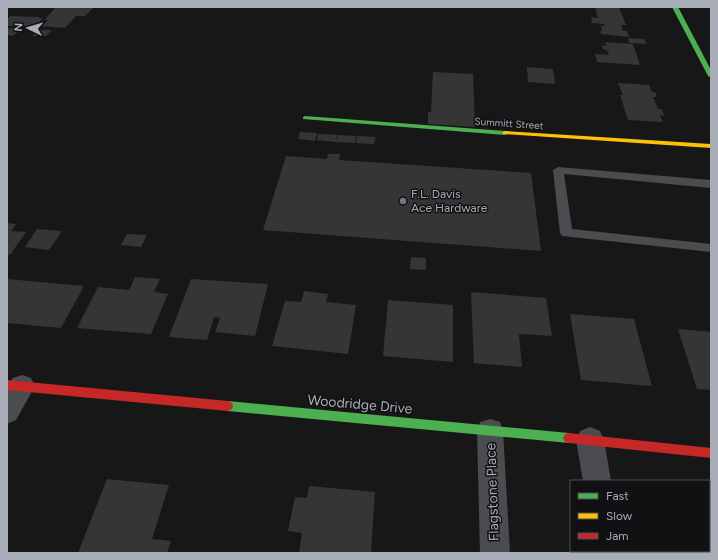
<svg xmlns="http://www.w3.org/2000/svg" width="718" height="560" font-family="Figtree,sans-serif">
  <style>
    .building { fill: #353536 }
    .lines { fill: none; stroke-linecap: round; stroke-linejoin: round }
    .lane { fill: #4b4c50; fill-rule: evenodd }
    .street { fill: #4b4c50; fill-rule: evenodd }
    .fast { fill: #4caf50; fill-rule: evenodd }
    .slow { fill: #ffc107; fill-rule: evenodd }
    .jam { fill: #c62828; fill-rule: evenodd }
    .poi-dot { fill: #757880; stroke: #111113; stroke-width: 1.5 }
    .labels { text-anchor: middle; stroke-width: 3; stroke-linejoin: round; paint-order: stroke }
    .far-street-label { font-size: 10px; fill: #a8adb8; stroke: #111113 }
    .poi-label { font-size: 12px; fill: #a8adb8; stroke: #111113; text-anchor: start }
    .near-street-label { font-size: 14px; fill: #a8adb8; stroke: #111113 }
  </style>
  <rect width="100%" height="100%" fill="#171717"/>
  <g class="building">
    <path d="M 56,7 L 94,7 L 85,16 L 76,16 L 65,28 L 39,26 Z"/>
    <path d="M 595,7 L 619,8 L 626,25 L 621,25 L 623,31 L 627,31 L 629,37 L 601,34 L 600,31 L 602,31 L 601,26 L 605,26 L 604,24 L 592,23 L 591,17 L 598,18 Z"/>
    <path d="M 11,16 L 40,17 L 39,18 L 43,18 L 35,27 L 13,27 L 13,26 L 7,26 L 7,19 Z"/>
    <path d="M 10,28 L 21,29 L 13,36 L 7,35 L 7,30 Z"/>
    <path d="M 38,30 L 52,30 L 46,36 L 32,36 Z"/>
    <path d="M 628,38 L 644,39 L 646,44 L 629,43 Z"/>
    <path d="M 605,42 L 633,44 L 640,65 L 597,62 L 595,54 L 609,55 L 607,50 L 603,49 L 602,45 L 607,46 Z"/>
    <path d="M 527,67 L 553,69 L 555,84 L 528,82 Z"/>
    <path d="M 433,72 L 473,74 L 475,127 L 428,124 L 428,112 L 431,112 Z"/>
    <path d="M 618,83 L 649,85 L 652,92 L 655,92 L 657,97 L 653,97 L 658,109 L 662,109 L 664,116 L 660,115 L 663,122 L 628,120 L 620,95 L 623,95 Z"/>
    <path d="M 300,132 L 317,133 L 315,141 L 298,139 Z"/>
    <path d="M 318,134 L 337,135 L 336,142 L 317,140 Z"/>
    <path d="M 338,135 L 356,136 L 355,143 L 336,142 Z"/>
    <path d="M 357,136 L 376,137 L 374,144 L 356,143 Z"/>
    <path d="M 328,154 L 340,154 L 339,160 L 531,173 L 541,251 L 263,230 L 286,156 L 327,159 Z"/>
    <path d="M 7,223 L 16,224 L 11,231 L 26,232 L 10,255 L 7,254 Z"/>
    <path d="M 37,229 L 62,231 L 49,250 L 25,247 Z"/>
    <path d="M 127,234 L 147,235 L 141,247 L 121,245 Z"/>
    <path d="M 411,257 L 426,258 L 426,270 L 410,269 Z"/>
    <path d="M 135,277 L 160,279 L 154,292 L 168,294 L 151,334 L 77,328 L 98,287 L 129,290 Z"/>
    <path d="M 7,279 L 84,286 L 61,328 L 7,323 Z"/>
    <path d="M 191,279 L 268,284 L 255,336 L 215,332 L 220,318 L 214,317 L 207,340 L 169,337 Z"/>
    <path d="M 304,291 L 328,294 L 326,302 L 356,305 L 348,354 L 272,346 L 285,301 L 301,302 Z"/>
    <path d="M 471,292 L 546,298 L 552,336 L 519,334 L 522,367 L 474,363 Z"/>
    <path d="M 388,300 L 453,305 L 453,362 L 383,356 Z"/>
    <path d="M 570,314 L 634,319 L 652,386 L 581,380 Z"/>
    <path d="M 678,329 L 711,332 L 711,390 L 697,389 Z"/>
    <path d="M 107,479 L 169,485 L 152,539 L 171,541 L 167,553 L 78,553 Z"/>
    <path d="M 309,486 L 375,492 L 371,553 L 299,553 L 302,533 L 288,531 L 295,497 L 307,498 Z"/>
    <path d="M 709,540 L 711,540 L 711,553 L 697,553 L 697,551 L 709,551 Z"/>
  </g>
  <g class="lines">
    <path class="lane" d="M 558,167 L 711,180 L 711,188 L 564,174 L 572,229 L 711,244 L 711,252 L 562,236 L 560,233 L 553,170 Z"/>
    <g class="street">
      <path d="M 22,375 L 31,378 L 35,386 L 16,420 L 7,424 L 7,388 L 13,378 Z"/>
      <path d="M 490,419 L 500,422 L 503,431 L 510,553 L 480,553 L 477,431 L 480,422 Z"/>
      <path d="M 590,427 L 600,431 L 604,440 L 611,481 L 583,481 L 576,440 L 580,431 Z"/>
      <rect x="594" y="551" width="30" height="2"/>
    </g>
    <g class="fast">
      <path d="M 672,7 L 678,7 L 711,70 L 711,78 L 708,76 Z"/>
      <path d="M 305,116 L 505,131 L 509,133 L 505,135 L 303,119 L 303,117 Z"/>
      <path d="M 228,401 L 569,433 L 573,434 L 575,438 L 573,442 L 569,443 L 228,411 L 224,409 L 223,406 L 224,403 Z"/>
    </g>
    <path class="slow" d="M 505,131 L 711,144 L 711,148 L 503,134 L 503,132 Z"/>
    <g class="jam">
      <path d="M 7,380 L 228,401 L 232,403 L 233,406 L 232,409 L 228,411 L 7,390 Z"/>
      <path d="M 569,433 L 711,448 L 711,458 L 569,443 L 565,442 L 563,438 L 565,434 Z"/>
    </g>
  </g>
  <circle class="poi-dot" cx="403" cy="201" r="4"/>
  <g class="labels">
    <g class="far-street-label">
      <text transform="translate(509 123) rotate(4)" y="4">Summitt Street</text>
    </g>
    <g class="poi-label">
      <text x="411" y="198">F.L. Davis<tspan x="411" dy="14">Ace Hardware</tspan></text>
    </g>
    <g class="near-street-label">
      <text transform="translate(360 404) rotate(5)" y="5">Woodridge Drive</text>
      <text transform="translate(492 492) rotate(-92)" y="5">Flagstone Place</text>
    </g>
  </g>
  <rect width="718" height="560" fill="none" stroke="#a8adb8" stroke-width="16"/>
  <rect x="570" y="480" width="140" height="72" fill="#111113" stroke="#4d4f55"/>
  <rect x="578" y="493" width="20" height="6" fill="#4caf50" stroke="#4d4f55"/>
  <text x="606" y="500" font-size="12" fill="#a8adb8">Fast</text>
  <rect x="578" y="513" width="20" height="6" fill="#ffc107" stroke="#4d4f55"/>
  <text x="606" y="520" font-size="12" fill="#a8adb8">Slow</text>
  <rect x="578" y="533" width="20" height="6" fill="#c62828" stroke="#4d4f55"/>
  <text x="606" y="540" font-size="12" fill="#a8adb8">Jam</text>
  <g transform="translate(28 28) rotate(275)" stroke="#111113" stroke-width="3" paint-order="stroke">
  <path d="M0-3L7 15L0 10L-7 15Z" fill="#a8adb8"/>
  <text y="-6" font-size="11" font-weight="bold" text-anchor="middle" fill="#a8adb8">N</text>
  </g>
</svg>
